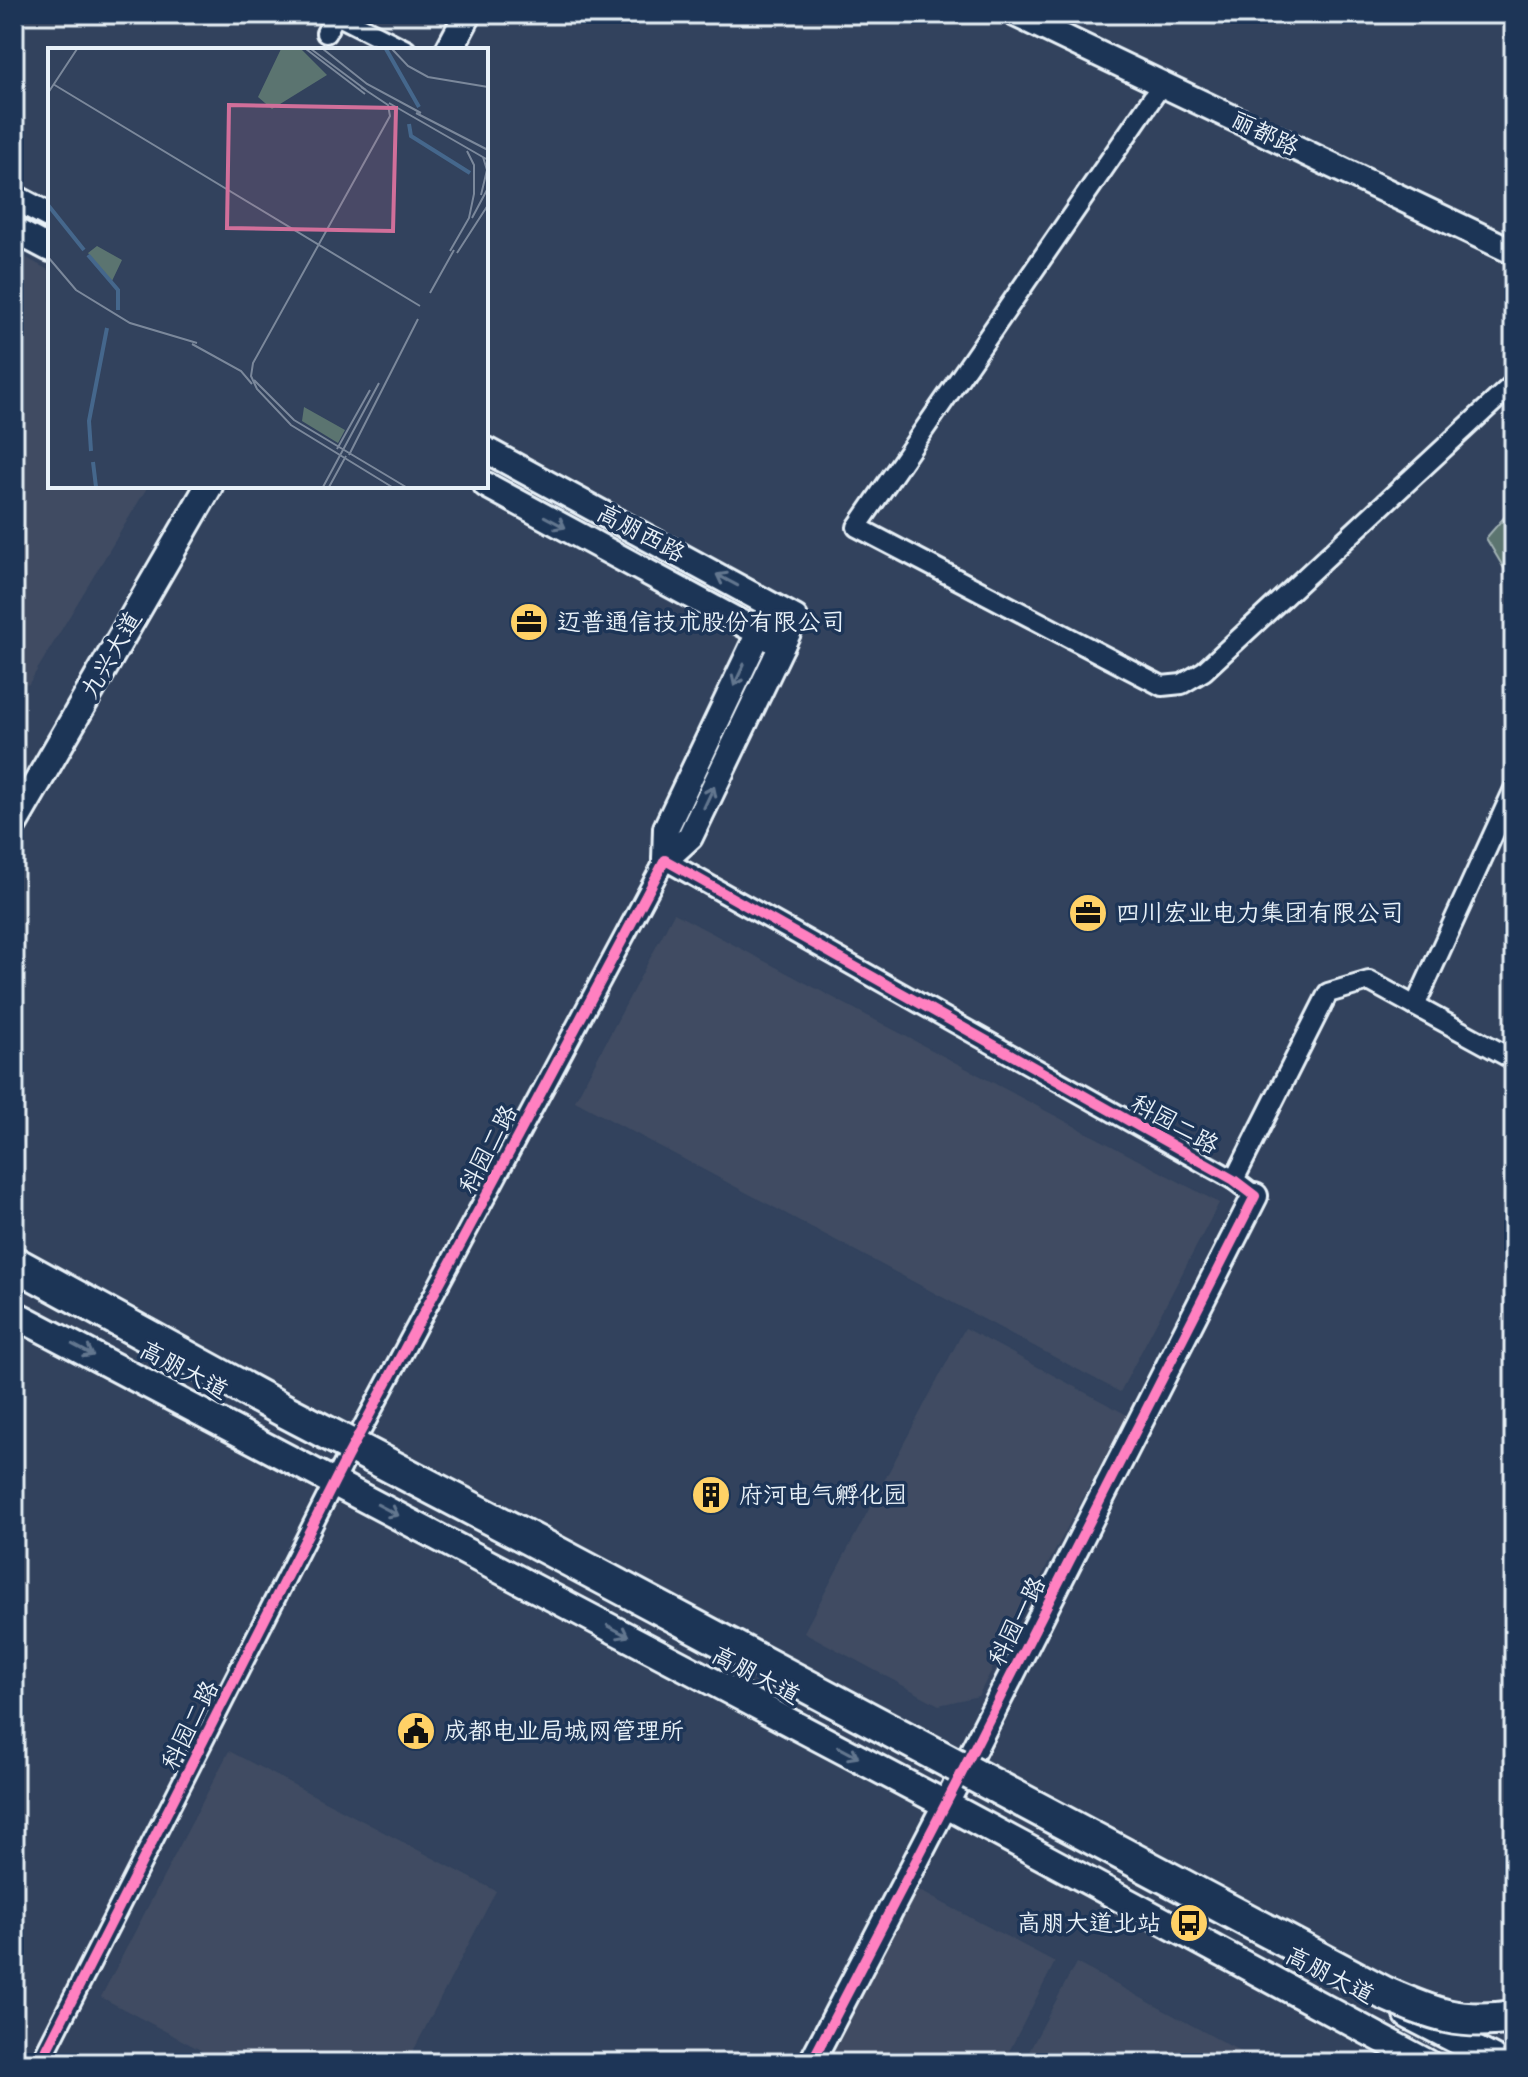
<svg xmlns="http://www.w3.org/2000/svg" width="1528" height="2077" font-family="Dekko,'LXGW WenKai TC',sans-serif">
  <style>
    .built { fill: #404c62 }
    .green { fill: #5b7470; stroke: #a2b2b4; stroke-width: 2 }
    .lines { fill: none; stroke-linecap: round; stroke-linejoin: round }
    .minor-casing { stroke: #e8f1f8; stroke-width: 24 }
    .tertiary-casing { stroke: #e8f1f8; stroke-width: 30 }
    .secondary-casing { stroke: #e8f1f8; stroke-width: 32 }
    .minor { stroke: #1d3557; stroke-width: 18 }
    .tertiary { stroke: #1d3557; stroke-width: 24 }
    .secondary { stroke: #1d3557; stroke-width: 26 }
    .trunk-bridge-casing { stroke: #e8f1f8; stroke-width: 38; stroke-linecap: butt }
    .trunk-bridge { stroke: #1d3557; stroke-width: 32 }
    .cycleway-casing { stroke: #1d3557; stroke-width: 15 }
    .cycleway { stroke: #ff80c0; stroke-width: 10 }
    .oneway { stroke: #64778f }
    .labels { text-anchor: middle; stroke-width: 7; stroke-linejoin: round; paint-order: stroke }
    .street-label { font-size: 24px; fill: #e8f1f8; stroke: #1d3557 }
    .poi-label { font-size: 24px; fill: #e8f1f8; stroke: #1d3557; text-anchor: start }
    .inset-river { fill: none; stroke: #45678c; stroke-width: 4 }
    .inset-road { fill: none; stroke: #7b889b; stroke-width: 2 }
    .view { fill: #d16f9a; fill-opacity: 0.15; stroke: #d16f9a; stroke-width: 4 }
    .inset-edge { fill: none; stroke: #e8f1f8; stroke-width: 4 }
  </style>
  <rect width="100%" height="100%" fill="#32425d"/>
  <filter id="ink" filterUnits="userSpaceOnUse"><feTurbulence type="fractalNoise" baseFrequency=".0125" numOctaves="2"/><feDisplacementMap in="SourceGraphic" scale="16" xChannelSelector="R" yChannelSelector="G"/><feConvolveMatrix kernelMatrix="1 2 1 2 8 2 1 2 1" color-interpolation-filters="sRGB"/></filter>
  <g filter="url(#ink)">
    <g class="built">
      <path d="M 14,251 L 50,271 L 50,486 L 148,486 L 28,685 L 14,677 Z"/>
      <path d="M 674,913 L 1219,1203 L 1120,1392 L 575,1101 Z"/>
      <path d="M 965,1328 L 1127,1415 L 978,1696 L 939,1705 L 804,1632 Z"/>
      <path d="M 229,1751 L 496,1891 L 407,2063 L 225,2063 L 101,1997 Z"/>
      <path d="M 916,1889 L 1055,1962 L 1003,2063 L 827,2063 Z"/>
      <path d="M 1076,1963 L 1260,2062 L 1260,2063 L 1023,2063 Z"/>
    </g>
    <path class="green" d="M 1514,506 L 1514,585 L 1486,538 Z"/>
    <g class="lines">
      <g class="minor-casing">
        <g id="minor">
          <path d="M 335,14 L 406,50"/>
          <path d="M 326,33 L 336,14"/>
          <path d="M 1162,84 L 857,527 L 1162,686 L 1182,684 L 1204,671 L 1514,383"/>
          <path d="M 1415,1006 L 1514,789"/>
          <path d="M 1234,1180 L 1328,993 L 1369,981 L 1514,1060"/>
          <path d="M 40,2063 L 347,1457 L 665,860 L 1234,1180 L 1255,1196"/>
        </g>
      </g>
      <g class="tertiary-casing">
        <g id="tertiary">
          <path d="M 1015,14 L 1514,252"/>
          <path d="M 14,197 L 50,216"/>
          <path d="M 14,230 L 50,249"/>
          <path d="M 486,450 L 795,618 L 690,837 L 665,860"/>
          <path d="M 486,485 L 782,645"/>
          <path d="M 665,860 L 666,828 L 766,618"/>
          <path d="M 811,2063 L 957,1782 L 1255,1196"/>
        </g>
      </g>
      <g class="secondary-casing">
        <g id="secondary">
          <path d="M 449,50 L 468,14"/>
          <path d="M 14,823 L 209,486"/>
          <path d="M 14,1314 L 945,1804 L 1427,2063"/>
          <path d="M 1408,2015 L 1501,2063"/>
        </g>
      </g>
      <use href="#minor" class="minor"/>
      <use href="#tertiary" class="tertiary"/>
      <use href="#secondary" class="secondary"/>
      <g class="trunk-bridge-casing">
        <path id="trunk-bridge" d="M 14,1263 L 285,1411 L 536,1542 L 1384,1993 C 1434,2015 1459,2025 1514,2017"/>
      </g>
      <use href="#trunk-bridge" class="trunk-bridge"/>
      <g class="cycleway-casing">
        <path id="cycleway" d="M 40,2063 L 347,1457 L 665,860 L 1234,1180 L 1255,1196 L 957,1782 L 811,2063"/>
      </g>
      <use href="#cycleway" class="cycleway"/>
    </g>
    <defs><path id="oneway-shaft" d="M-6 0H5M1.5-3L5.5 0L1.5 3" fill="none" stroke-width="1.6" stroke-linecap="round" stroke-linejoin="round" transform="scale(2)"/></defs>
    <g class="oneway">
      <use href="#oneway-shaft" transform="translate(555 522) rotate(28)"/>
      <use href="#oneway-shaft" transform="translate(727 580) rotate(-152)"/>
      <use href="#oneway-shaft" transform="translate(739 675) rotate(115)"/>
      <use href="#oneway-shaft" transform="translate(709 797) rotate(-65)"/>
      <use href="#oneway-shaft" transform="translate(83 1350) rotate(28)"/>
      <use href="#oneway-shaft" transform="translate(388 1510) rotate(28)"/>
      <use href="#oneway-shaft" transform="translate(618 1631) rotate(28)"/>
      <use href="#oneway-shaft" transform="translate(848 1752) rotate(28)"/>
    </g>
  </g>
  <defs>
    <g id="office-disc" transform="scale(2)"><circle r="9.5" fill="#ffd166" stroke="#1d3557"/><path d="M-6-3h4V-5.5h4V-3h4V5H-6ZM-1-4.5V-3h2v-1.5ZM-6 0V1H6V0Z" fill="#111"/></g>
    <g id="building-disc" transform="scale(2)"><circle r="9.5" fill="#ffd166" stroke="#1d3557"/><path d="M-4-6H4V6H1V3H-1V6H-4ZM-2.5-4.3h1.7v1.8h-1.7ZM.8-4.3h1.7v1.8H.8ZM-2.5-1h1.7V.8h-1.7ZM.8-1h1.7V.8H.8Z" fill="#111"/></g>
    <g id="civic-disc" transform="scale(2)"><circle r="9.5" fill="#ffd166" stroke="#1d3557"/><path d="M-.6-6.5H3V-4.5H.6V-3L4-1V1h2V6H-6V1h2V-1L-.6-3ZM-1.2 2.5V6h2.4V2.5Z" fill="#111"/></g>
    <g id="bus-disc" transform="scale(2)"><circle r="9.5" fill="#ffd166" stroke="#1d3557"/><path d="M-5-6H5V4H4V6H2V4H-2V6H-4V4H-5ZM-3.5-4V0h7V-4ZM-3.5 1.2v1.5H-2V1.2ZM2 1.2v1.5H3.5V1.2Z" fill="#111"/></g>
  </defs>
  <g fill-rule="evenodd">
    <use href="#office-disc" x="529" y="622"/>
    <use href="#office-disc" x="1088" y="913"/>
    <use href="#building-disc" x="711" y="1495"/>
    <use href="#civic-disc" x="416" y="1731"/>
    <use href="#bus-disc" x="1189" y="1923"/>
  </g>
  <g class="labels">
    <g class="street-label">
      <text transform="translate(1265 133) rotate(26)" y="8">丽都路</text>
      <text transform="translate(641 533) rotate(28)" y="8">高朋西路</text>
      <text transform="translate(111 655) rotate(-60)" y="8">九兴大道</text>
      <text transform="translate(1175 1124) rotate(29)" y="8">科园二路</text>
      <text transform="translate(488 1149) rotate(-62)" y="8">科园二路</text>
      <text transform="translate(184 1370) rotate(28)" y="8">高朋大道</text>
      <text transform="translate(1017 1621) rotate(-63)" y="8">科园一路</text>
      <text transform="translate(756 1675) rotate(28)" y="8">高朋大道</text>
      <text transform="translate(190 1725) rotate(-63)" y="8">科园二路</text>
      <text transform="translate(1330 1975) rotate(27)" y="8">高朋大道</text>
    </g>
    <g class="poi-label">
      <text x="557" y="630">迈普通信技术股份有限公司</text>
      <text x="1116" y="921">四川宏业电力集团有限公司</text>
      <text x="739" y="1503">府河电气孵化园</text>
      <text x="444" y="1739">成都电业局城网管理所</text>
      <text x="1161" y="1931" text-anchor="end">高朋大道北站</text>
    </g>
  </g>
  <g transform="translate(48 48)">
    <rect width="440" height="440" fill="#32425d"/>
    <path d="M 233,1 L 253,1 L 279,27 L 224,61 L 210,49 ZM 49,198 L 74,212 L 64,233 L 40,205 ZM 256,359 L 297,382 L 290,395 L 254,373 Z" fill="#5b7470"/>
    <path class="inset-river" d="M 338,1 L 371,59M 361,76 L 363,88 L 422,125M 0,157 L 36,202M 40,207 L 70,242 L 70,262M 43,403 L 41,373 L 59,280M 45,414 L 48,439"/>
    <path class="inset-road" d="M 258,1 L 317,46M 263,1 L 318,42M 275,1 L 319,36 L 373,65M 344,1 L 360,18 L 380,29 L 440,39M 5,36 L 372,258M 313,39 L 340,57 L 342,68 L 205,315 L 203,328 L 209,341 L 243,377 L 344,439M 0,45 L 29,1M 341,55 L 440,112M 368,65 L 440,102M 433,147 L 439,122 L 435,109M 424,170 L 440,140M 402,203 L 421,170 L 426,146 L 426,117 L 419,103M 409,205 L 440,157M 0,209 L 28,242 L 82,275 L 149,295M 382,245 L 406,202M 144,296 L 193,323 L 204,336M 206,332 L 246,372 L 358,439M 289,401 L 322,342M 301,407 L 370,271M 275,439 L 331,335M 281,439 L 298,408"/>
    <path class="view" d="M 181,57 L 348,60 L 345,183 L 179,180 Z"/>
    <rect width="440" height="440" class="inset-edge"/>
  </g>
  <rect width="1528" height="2077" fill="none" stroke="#1d3557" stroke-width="48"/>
  <rect x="24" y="24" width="1480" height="2029" fill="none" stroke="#e8f1f8" stroke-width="3" filter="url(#ink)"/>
</svg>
